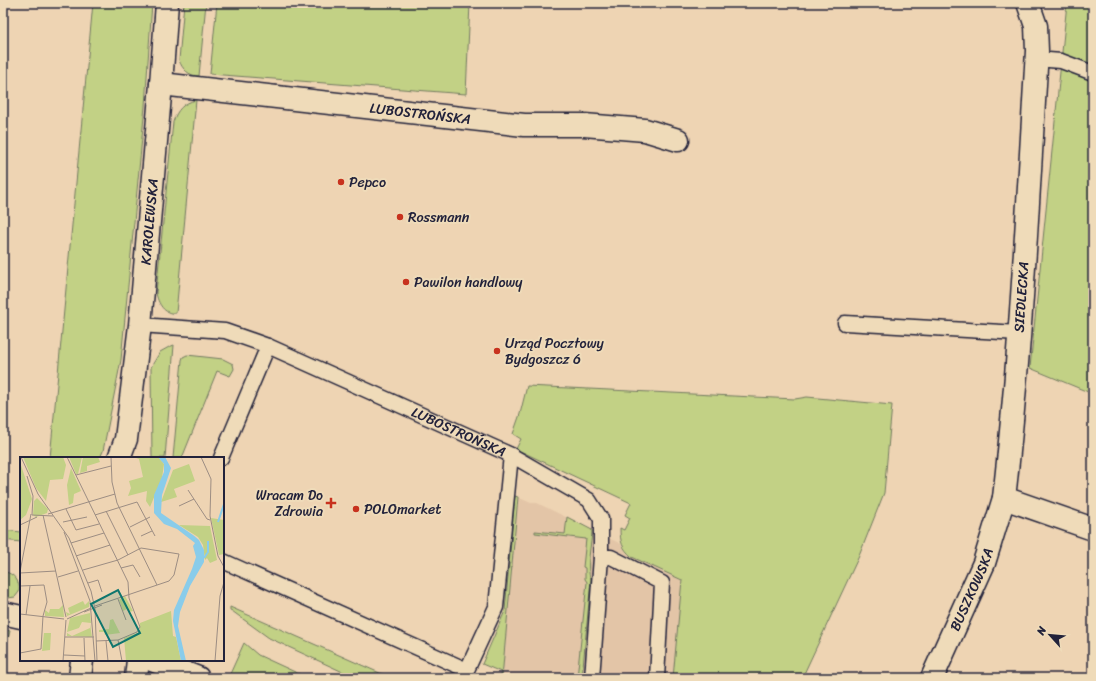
<svg xmlns="http://www.w3.org/2000/svg" width="1096" height="681" font-family="Sriracha,sans-serif">
  <style>
    .built { fill: #e3c5a7 }
    .green { fill: #c2d185; stroke: #727a60 }
    .lines { fill: none; stroke-linecap: round; stroke-linejoin: round }
    .service-casing { stroke: #22223b; stroke-width: 17 }
    .minor-casing { stroke: #22223b; stroke-width: 25 }
    .secondary-casing { stroke: #22223b; stroke-width: 25 }
    .service { stroke: #efdbb9; stroke-width: 14 }
    .minor { stroke: #efdbb9; stroke-width: 22 }
    .secondary { stroke: #efdbb9; stroke-width: 22 }
    .poi-dot { fill: #c8321e; stroke: #efdbb9; stroke-width: 1.5 }
    .labels { text-anchor: middle; stroke-width: 4; stroke-linejoin: round; paint-order: stroke }
    .street-label { font-size: 14px; fill: #22223b; stroke: #efdbb9 }
    .poi-label { font-size: 14px; fill: #22223b; stroke: #efdbb9; text-anchor: start }
    .inset-river { fill: none; stroke: #89ccea; stroke-width: 2 }
    .inset-road { fill: none; stroke: #9c8d83; stroke-width: 1 }
    .view { fill: #0f766e; fill-opacity: 0.15; stroke: #0f766e; stroke-width: 2 }
    .inset-edge { fill: none; stroke: #22223b; stroke-width: 2 }
  </style>
  <rect width="100%" height="100%" fill="#eed4b3"/>
  <filter id="ink" filterUnits="userSpaceOnUse"><feTurbulence type="fractalNoise" baseFrequency=".025" numOctaves="2"/><feDisplacementMap in="SourceGraphic" scale="8" xChannelSelector="R" yChannelSelector="G"/><feConvolveMatrix kernelMatrix="1 2 1 2 8 2 1 2 1" color-interpolation-filters="sRGB"/></filter>
  <g filter="url(#ink)">
    <path class="built" d="M 515,496 L 531,503 L 537,503 L 621,544 L 626,552 L 632,557 L 682,580 L 673,678 L 502,678 Z"/>
    <g class="green">
      <path d="M 93,3 L 152,3 L 145,106 L 121,360 L 103,451 L 100,458 L 50,458 Z"/>
      <path d="M 184,3 L 206,3 L 199,76 C 189,76 182,69 179,60 Z"/>
      <path d="M 217,3 L 470,3 L 466,94 L 210,74 Z"/>
      <path d="M 1067,3 L 1093,3 L 1093,394 L 1030,368 Z"/>
      <path d="M 196,100 L 176,313 C 164,315 158,303 156,293 L 173,122 C 177,110 183,103 196,100 Z"/>
      <path d="M 174,345 L 165,458 L 152,458 L 151,367 L 160,352 L 169,347 Z"/>
      <path d="M 187,355 L 223,359 L 233,364 L 234,369 L 230,376 L 217,371 L 182,458 L 173,458 L 182,360 L 183,357 Z"/>
      <path d="M 527,386 L 795,399 L 807,397 L 892,405 L 884,493 L 859,556 L 802,678 L 673,678 L 682,580 L 632,557 C 622,548 620,542 620,528 L 624,530 L 630,518 L 625,515 L 631,503 L 516,449 L 521,439 L 513,434 L 520,414 Z"/>
      <path d="M 515,496 L 518,497 L 502,678 L 500,678 L 501,672 L 482,664 L 505,611 Z"/>
      <path d="M 567,517 L 592,530 C 592,542 585,569 591,579 L 582,678 L 577,678 L 587,582 L 585,579 L 585,568 L 583,567 L 586,539 L 535,533 L 535,531 L 565,534 Z"/>
      <path d="M 3,530 L 21,532 L 21,542 L 3,540 Z"/>
      <path d="M 3,571 C 14,574 20,580 19,592 L 15,597 L 8,598 L 3,596 Z"/>
      <path d="M 230,607 L 391,678 L 356,678 L 269,638 L 232,611 L 230,610 Z"/>
      <path d="M 3,629 L 10,631 L 6,647 L 3,646 Z"/>
      <path d="M 244,643 L 258,655 L 308,678 L 240,678 L 230,674 Z"/>
    </g>
    <g class="lines">
      <g class="service-casing">
        <g id="service">
          <path d="M 1036,59 L 1061,61 L 1093,73"/>
          <path d="M 845,323 L 1019,333"/>
          <path id="s1" d="M 140,325 L 225,331 L 268,346 L 511,455 L 589,500 L 601,519 L 601,557 L 592,678"/>
          <path d="M 221,458 L 268,346"/>
          <path d="M 601,557 L 611,557 L 662,583 L 657,678"/>
          <path d="M 223,561 L 467,670 L 496,607 L 511,455"/>
        </g>
      </g>
      <g class="minor-casing">
        <g id="minor">
          <path d="M 1028,3 L 1036,26 L 1037,51 C 1028,200 1021,350 1004,498 L 1093,529"/>
          <path id="s2" d="M 161,84 L 524,125 L 584,125 L 645,130 L 678,140"/>
          <path id="s3" d="M 119,458 L 126,439 L 140,325 L 161,84 L 167,3"/>
          <path d="M 80,678 L 82,660"/>
          <path d="M 136,678 L 138,660"/>
          <path id="s4" d="M 932,678 L 984,563 L 1004,498"/>
        </g>
      </g>
      <g class="secondary-casing">
        <g id="secondary">
          <path d="M 3,613 L 21,617"/>
          <path d="M 152,660 L 198,678"/>
        </g>
      </g>
      <use href="#service" class="service"/>
      <use href="#minor" class="minor"/>
      <use href="#secondary" class="secondary"/>
    </g>
  </g>
  <g class="poi-dot">
    <circle cx="341" cy="182" r="4"/>
    <circle cx="400" cy="217" r="4"/>
    <circle cx="406" cy="282" r="4"/>
    <circle cx="497" cy="351" r="4"/>
    <path d="M329 497h4v4h4v4h-4v4h-4v-4h-4v-4h4z"/>
    <circle cx="356" cy="509" r="4"/>
  </g>
  <g class="labels">
    <g class="street-label">
      <text dy="5" stroke="none"><textPath href="#s2" startOffset="261">LUBOSTROŃSKA</textPath></text>
      <text dy="5" stroke="none"><textPath href="#s3" startOffset="239">KAROLEWSKA</textPath></text>
      <text transform="translate(1021 297) rotate(-86)" y="5">SIEDLECKA</text>
      <text dy="5" stroke="none"><textPath href="#s1" startOffset="340">LUBOSTROŃSKA</textPath></text>
      <text dy="5" stroke="none"><textPath href="#s4" startOffset="97">BUSZKOWSKA</textPath></text>
    </g>
    <g class="poi-label">
      <text x="349" y="187">Pepco</text>
      <text x="408" y="222">Rossmann</text>
      <text x="414" y="287">Pawilon handlowy</text>
      <text x="505" y="348">Urząd Pocztowy<tspan x="505" dy="16">Bydgoszcz 6</tspan></text>
      <text x="323" y="500" text-anchor="end">Wracam Do<tspan x="323" dy="16">Zdrowia</tspan></text>
      <text x="364" y="514">POLOmarket</text>
    </g>
  </g>
  <g transform="translate(20 457)">
    <rect width="204" height="204" fill="#eed4b3"/>
    <path d="M 3,0 L 43,0 L 46,8 L 43,22 L 30,23 L 26,44 L 16,31 ZM 49,0 L 62,0 L 58,17 L 56,17 ZM 63,0 L 78,0 L 80,5 L 67,9 L 67,14 L 60,16 ZM 113,0 L 138,0 L 144,7 L 142,21 L 130,50 L 126,44 L 127,34 L 108,39 L 111,31 L 109,24 L 123,20 L 119,2 ZM 0,5 L 12,42 L 6,58 L 0,63 ZM 169,7 L 175,24 L 154,32 L 157,40 L 141,45 L 153,13 ZM 51,11 L 61,34 L 54,37 L 53,46 L 49,48 L 47,28 ZM 17,41 L 28,52 L 27,56 L 16,60 L 13,58 L 14,44 ZM 191,61 L 204,63 L 204,97 L 199,98 ZM 159,68 L 190,69 L 197,103 L 190,106 L 187,101 L 185,103 L 183,88 L 178,80 ZM 105,139 L 113,154 L 109,155 L 107,152 L 103,154 L 99,143 ZM 63,144 L 65,148 L 69,144 L 69,150 L 47,159 L 46,155 L 50,157 L 48,151 ZM 43,148 L 44,160 L 25,159 L 25,153 L 29,156 L 30,152 L 39,152 ZM 151,154 L 153,179 L 156,180 L 161,204 L 106,204 L 104,181 L 120,175 L 120,166 ZM 70,156 L 71,166 L 62,165 L 59,171 L 47,175 L 50,161 ZM 93,162 L 100,176 L 85,178 L 84,175 L 79,175 L 79,173 L 89,172 L 90,163 ZM 70,167 L 72,180 L 47,179 L 47,176 L 52,179 L 70,171 ZM 24,176 L 31,176 L 30,193 L 22,194 Z" fill="#c2d185"/>
    <path d="M 138,0 L 145,0 L 151,11 L 142,38 L 141,56 L 173,78 L 179,83 L 184,93 L 184,105 L 170,129 L 160,155 L 158,169 L 166,204 L 161,204 L 153,164 L 154,153 L 172,112 L 176,100 L 173,89 L 175,86 L 157,72 L 144,67 L 134,56 L 134,38 L 144,15 L 144,7 Z" fill="#89ccea"/>
    <path class="inset-river" d="M 198,65 L 204,47M 184,101 L 188,95 L 188,84"/>
    <path class="inset-road" d="M 1,0 L 18,37 L 49,81 L 71,134 L 75,152 L 77,204M 47,0 L 108,125 L 109,141 L 120,170 L 117,175 L 98,183 L 102,204M 91,0 L 92,25 L 97,46 L 137,128M 181,0 L 191,22 L 190,59 L 198,99 L 204,110M 56,18 L 91,9M 7,19 L 13,39 L 12,58 L 33,59M 168,33 L 187,62 L 190,63M 159,49 L 174,42M 46,52 L 56,73 L 79,67M 86,54 L 108,98M 28,57 L 95,37M 23,58 L 46,160M 75,58 L 117,45 L 135,79M 43,65 L 67,60M 0,68 L 17,60M 110,70 L 130,60M 44,75 L 70,144 L 75,204M 121,79 L 132,74M 51,86 L 84,76M 56,99 L 90,88M 101,111 L 113,108 L 120,120M 63,113 L 98,103 L 121,91 L 159,97 L 154,118 L 149,124 L 75,149M 0,115 L 11,57M 0,116 L 36,114M 38,120 L 58,114M 68,126 L 78,123 L 82,135M 0,129 L 24,128 L 27,145 L 23,159 L 21,192 L 0,196M 98,142 L 106,163M 64,155 L 82,148M 0,157 L 44,162M 6,158 L 10,129M 47,162 L 71,151M 45,180 L 74,180M 64,181 L 65,204M 76,184 L 98,183M 86,184 L 88,204M 44,198 L 65,199M 43,204 L 46,163M 195,204 L 200,139 L 204,125"/>
    <path class="view" d="M 98,133 L 120,176 L 93,190 L 71,147 Z"/>
    <rect width="204" height="204" class="inset-edge"/>
  </g>
  <rect width="1096" height="681" fill="none" stroke="#efdbb9" stroke-width="16"/>
  <rect x="8" y="8" width="1080" height="665" fill="none" stroke="#22223b" stroke-width="1.5" filter="url(#ink)"/>
  <g transform="translate(1050 635) rotate(297)" stroke="#efdbb9" stroke-width="3" paint-order="stroke">
  <path d="M0-3L7 15L0 10L-7 15Z" fill="#22223b"/>
  <text y="-6" font-size="11" font-weight="bold" text-anchor="middle" fill="#22223b">N</text>
  </g>
</svg>
